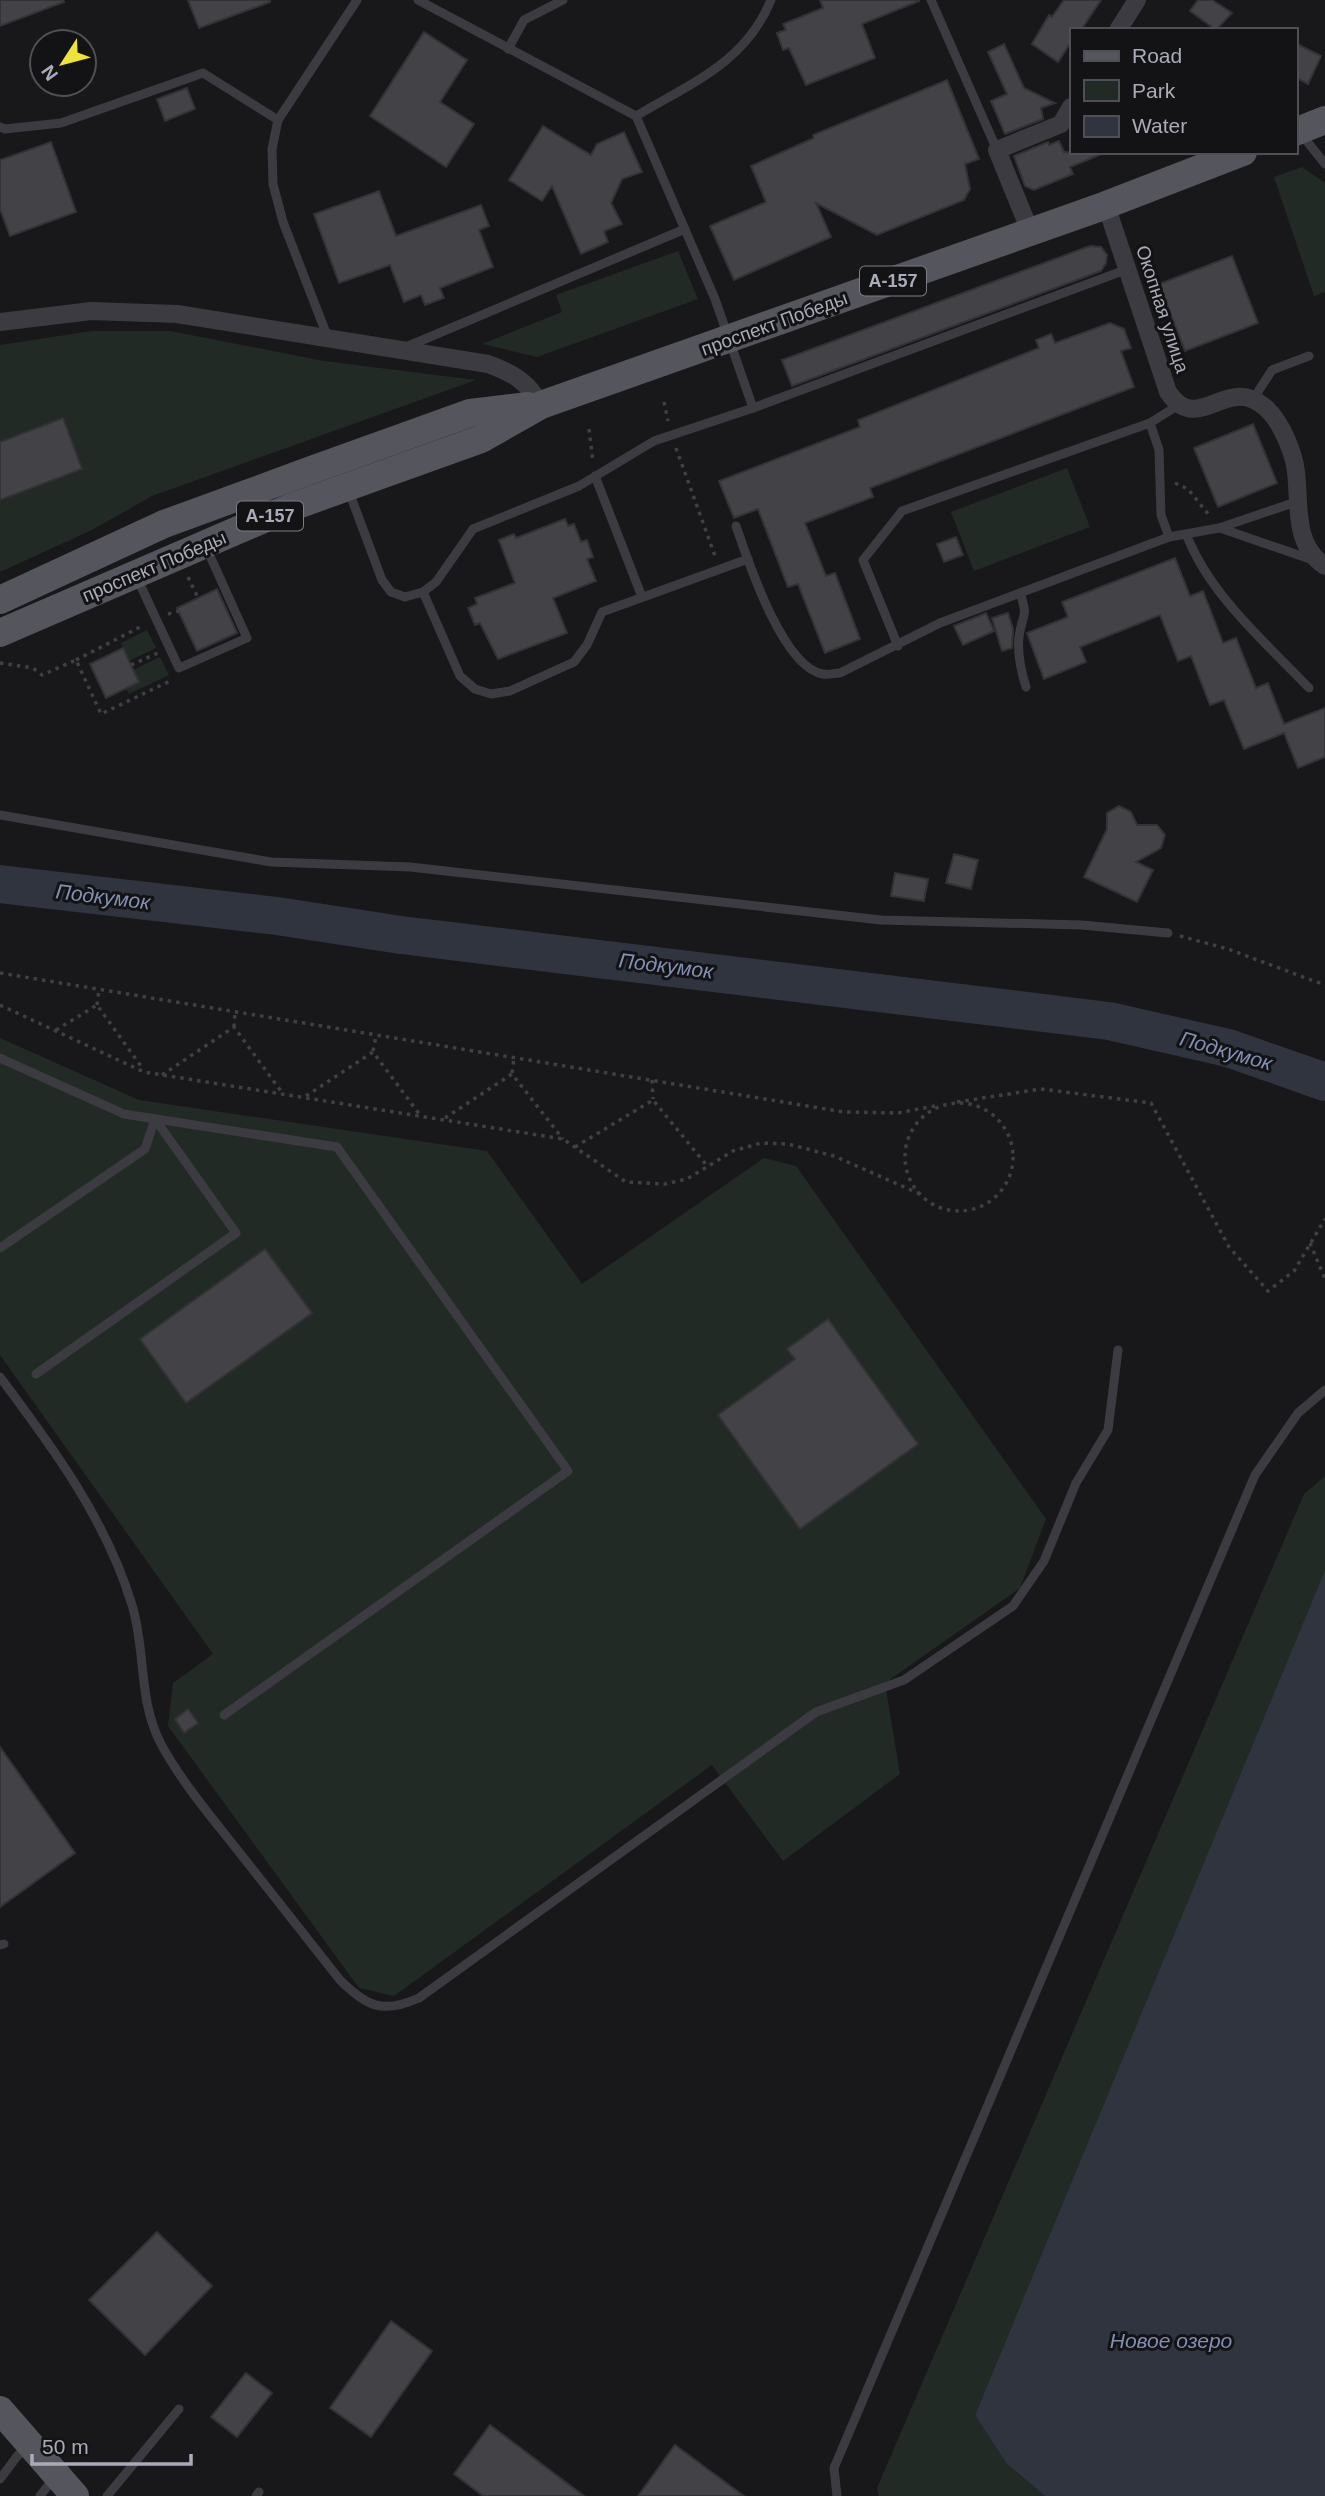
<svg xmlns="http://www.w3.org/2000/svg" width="1325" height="2496" font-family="Arial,sans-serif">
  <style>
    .green { fill: #222a25 }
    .water { fill: #30343f }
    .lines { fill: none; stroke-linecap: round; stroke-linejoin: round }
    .river { stroke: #30343f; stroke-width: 38 }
    .building { fill: #434247; stroke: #333236; stroke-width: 2 }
    .path { stroke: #3f3f46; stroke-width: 3.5; stroke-dasharray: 3.5 5; stroke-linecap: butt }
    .lane { stroke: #3b3b41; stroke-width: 9 }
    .street { stroke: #3b3b41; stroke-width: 18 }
    .primary { stroke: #55555e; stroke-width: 28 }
    .labels { text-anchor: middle; stroke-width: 6; stroke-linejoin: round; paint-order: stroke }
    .shield { fill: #131315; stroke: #7d7d88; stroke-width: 2 }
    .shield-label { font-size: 18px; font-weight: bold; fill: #aaabb9 }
    .street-label { font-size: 19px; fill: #aaabb9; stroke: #131315 }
    .water-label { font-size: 21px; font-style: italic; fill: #828fb3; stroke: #131315 }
  </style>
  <rect width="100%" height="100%" fill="#18181a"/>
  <g class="green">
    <path d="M 1302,167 L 1325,183 L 1325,292 L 1314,296 L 1274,177 Z"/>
    <path d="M 678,251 L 698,299 L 537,357 L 482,344 L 562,312 L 556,295 Z"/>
    <path d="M 92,331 L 170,331 L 324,361 L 476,380 L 152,496 L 92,530 L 0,572 L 0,345 Z"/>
    <path d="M 1067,468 L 1090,527 L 974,571 L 951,512 Z"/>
    <path d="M 147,630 L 156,648 L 129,661 L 121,643 Z"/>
    <path d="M 160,657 L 169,675 L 129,694 L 126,688 L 139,682 L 133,670 Z"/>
    <path d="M 0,1038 L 139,1100 L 487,1151 L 582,1284 L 764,1158 L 796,1166 L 1046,1519 L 1020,1588 L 885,1683 L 900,1774 L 783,1861 L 712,1765 L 394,1996 L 359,1988 L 168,1726 L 173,1683 L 213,1654 L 0,1355 Z"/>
    <path d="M 1325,1476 L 1325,1570 L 975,2415 L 1006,2463 L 1045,2496 L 879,2496 L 877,2488 L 1304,1494 Z"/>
  </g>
  <path class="water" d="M 1325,1570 L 1325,2496 L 1045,2496 L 1006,2463 L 975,2415 Z"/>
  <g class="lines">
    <path class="river" d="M 0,884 L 277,916 L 401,935 L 1109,1021 L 1228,1048 L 1325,1082"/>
  </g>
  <g class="building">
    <path d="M 0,0 L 63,0 L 64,2 L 0,26 Z"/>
    <path d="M 188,0 L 270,0 L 270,2 L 199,28 Z"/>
    <path d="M 820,0 L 919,0 L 919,1 L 862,24 L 875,58 L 806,85 L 789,48 L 783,50 L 777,33 L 786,30 L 783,24 L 823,8 Z"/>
    <path d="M 1064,0 L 1101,0 L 1081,30 L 1071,30 L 1071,42 L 1058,62 L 1032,44 L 1049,15 L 1052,17 Z"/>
    <path d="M 1198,0 L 1212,0 L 1232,13 L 1216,30 L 1190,11 Z"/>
    <path d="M 424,32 L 467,60 L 440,102 L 474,124 L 446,167 L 370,116 Z"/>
    <path d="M 1295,43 L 1321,56 L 1308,84 L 1295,77 Z"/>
    <path d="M 1004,44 L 1024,88 L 1055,103 L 1041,108 L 1043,119 L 1005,134 L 991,101 L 1007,94 L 988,52 Z"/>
    <path d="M 947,80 L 979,159 L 965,164 L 970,189 L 964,200 L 877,235 L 816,203 L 831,237 L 734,280 L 710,226 L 766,202 L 751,166 L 814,138 L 813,135 Z"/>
    <path d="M 187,88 L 195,109 L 165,121 L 157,99 Z"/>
    <path d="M 543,126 L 591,155 L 597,144 L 624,132 L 642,172 L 622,179 L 611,203 L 622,224 L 604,231 L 608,242 L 581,254 L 552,186 L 542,201 L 509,180 Z"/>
    <path d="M 1059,141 L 1064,152 L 1104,153 L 1070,167 L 1073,174 L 1034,190 L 1025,186 L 1014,156 L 1048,142 L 1049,145 Z"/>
    <path d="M 51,142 L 76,212 L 10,236 L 0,209 L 0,160 Z"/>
    <path d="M 379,191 L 396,236 L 481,205 L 489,226 L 479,230 L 493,267 L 440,288 L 444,298 L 425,305 L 421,295 L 404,302 L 390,265 L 339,283 L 314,214 Z"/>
    <path d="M 1090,246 L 1101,247 L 1107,255 L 1106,263 L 1101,271 L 792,386 L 782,360 Z"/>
    <path d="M 1232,256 L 1258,323 L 1185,351 L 1159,284 Z"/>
    <path d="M 1110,323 L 1124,329 L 1131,348 L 1121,351 L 1134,387 L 870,488 L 873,497 L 805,523 L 826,576 L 835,573 L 860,639 L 825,653 L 798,584 L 788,587 L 758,509 L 734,518 L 719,481 L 860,427 L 858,420 L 1039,348 L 1036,340 L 1051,334 L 1055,343 Z"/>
    <path d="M 63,418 L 82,469 L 0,500 L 0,442 Z"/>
    <path d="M 1253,424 L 1277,483 L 1218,507 L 1194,448 Z"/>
    <path d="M 565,519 L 568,526 L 574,524 L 581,542 L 587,540 L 593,557 L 587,559 L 596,581 L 553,598 L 567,633 L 498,659 L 480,623 L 475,625 L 468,608 L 477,604 L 475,598 L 515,583 L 499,540 L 514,534 L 516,538 Z"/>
    <path d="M 956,537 L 963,555 L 944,562 L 937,544 Z"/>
    <path d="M 1175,558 L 1190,596 L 1203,591 L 1223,643 L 1236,638 L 1256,688 L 1268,683 L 1284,724 L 1325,708 L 1325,757 L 1298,768 L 1284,733 L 1244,749 L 1224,700 L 1210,705 L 1191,656 L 1178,661 L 1160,615 L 1080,647 L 1086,662 L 1044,679 L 1027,633 L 1068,617 L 1062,602 Z"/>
    <path d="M 217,589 L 237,633 L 197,651 L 177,608 Z"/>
    <path d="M 986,613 L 994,631 L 963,645 L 954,626 Z"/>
    <path d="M 1008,613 L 1013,629 L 1012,648 L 1002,651 L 992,618 Z"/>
    <path d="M 123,648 L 139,682 L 106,698 L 90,664 Z"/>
    <path d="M 1119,806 L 1131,812 L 1137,825 L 1157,825 L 1165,835 L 1161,848 L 1136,862 L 1153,870 L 1137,902 L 1084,877 L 1107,829 L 1107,813 Z"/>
    <path d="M 954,854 L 978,860 L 971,889 L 946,883 Z"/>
    <path d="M 895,873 L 928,879 L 924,901 L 891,896 Z"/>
    <path d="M 265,1249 L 312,1313 L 186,1403 L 140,1339 Z"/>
    <path d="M 828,1319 L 918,1444 L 800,1529 L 718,1415 L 795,1359 L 787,1349 Z"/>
    <path d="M 188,1709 L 198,1723 L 184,1733 L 175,1719 Z"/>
    <path d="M 0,1747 L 75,1853 L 0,1907 Z"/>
    <path d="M 157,2232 L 212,2286 L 145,2355 L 89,2300 Z"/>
    <path d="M 391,2321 L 432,2351 L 371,2437 L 330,2408 Z"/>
    <path d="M 246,2373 L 272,2393 L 237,2437 L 211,2417 Z"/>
    <path d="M 490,2425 L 584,2496 L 483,2496 L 454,2474 Z"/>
    <path d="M 675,2445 L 744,2496 L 638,2496 Z"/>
  </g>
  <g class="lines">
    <g class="path">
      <path d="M 664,402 L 668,421"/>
      <path d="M 589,429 L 593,462"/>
      <path d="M 676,448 L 715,556"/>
      <path d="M 1175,483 L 1188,489 L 1209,515"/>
      <path d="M 188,577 L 198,598"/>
      <path d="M 168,614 L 179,611"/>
      <path d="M 76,660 L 142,626"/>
      <path d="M 0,663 L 33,668 L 42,675 L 76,660 L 101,714 L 170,681"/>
      <path d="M 131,665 L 158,653"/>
      <path d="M 1180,936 L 1228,949 L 1325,985"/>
      <path d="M 0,973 L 844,1112 L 898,1113 L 940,1105"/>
      <path d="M 0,1005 L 144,1072 L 563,1139 L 626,1182 L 665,1184 L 687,1179 L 733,1151 L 761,1143 L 788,1144 L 834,1156 L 920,1194"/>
      <path d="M 97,1005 L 99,990"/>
      <path d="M 234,1027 L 235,1012"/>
      <path d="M 56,1030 L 97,1005 L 143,1069"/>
      <path d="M 373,1051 L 376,1036"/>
      <path d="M 512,1073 L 514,1058"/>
      <path d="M 162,1075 L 234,1027 L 283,1094"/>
      <path d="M 652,1080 L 653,1099"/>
      <path d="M 306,1096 L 373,1052 L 420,1115"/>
      <path d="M 957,1102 L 1041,1089 L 1151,1103 L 1229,1247 L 1268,1291 L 1294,1271 L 1325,1219"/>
      <circle cx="959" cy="1157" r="54"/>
      <path d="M 445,1118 L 512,1074 L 563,1139"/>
      <path d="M 575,1147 L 653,1100 L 708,1167"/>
      <path d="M 1310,1243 L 1325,1279"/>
    </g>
    <g class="lane">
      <path d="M 931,0 L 997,150"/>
      <path d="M 508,49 L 524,20 L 563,0"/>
      <path d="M 636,116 C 691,83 745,63 771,0"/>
      <path d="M 0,127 L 5,129 L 61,123 L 203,73 L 278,120"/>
      <path d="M 1302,135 L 1325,164"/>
      <path d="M 328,338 L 283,222 L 273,184 L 272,149 L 278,120 L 357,0"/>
      <path d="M 406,347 L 685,229"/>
      <path d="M 1254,398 L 1272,370 L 1309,356"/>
      <path d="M 753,408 L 1128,269"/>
      <path d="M 1150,423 L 1159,450 L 1161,515 L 1169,537"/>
      <path d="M 595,476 L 642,597"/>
      <path d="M 348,489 L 382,580 L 391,592 L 405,597 L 423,592 L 436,582 L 473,529 L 579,486 L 654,441 L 753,408 L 715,299 L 636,116 L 418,0"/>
      <path d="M 736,526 C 748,561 783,668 823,674 C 828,675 835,673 840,673 L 940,623 L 1169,537 L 1219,528 L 1296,502"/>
      <path d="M 1220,528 L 1313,560"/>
      <path d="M 1187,536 C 1210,595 1266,643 1309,688"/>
      <path d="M 137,578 L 179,668 L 247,638 L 206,547"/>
      <path d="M 423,592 L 460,676 L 475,689 L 491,694 L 510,691 L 574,662 L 587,645 L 602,612 L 748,559"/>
      <path d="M 1020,593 C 1029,619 1022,613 1019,637 C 1017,655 1021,671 1026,687"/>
      <path d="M 898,646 L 863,560 L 902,511 L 1150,423 L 1177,406"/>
      <path d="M 0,815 L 271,862 L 410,867 L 881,920 L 1082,925 L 1168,933"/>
      <path d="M 0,1058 L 124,1114 L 337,1147 L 568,1471 L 224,1715"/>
      <path d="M 0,1248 L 145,1149 L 155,1119"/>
      <path d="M 36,1374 L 236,1233 L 155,1119"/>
      <path d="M 0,1377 C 53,1448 106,1519 132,1605 C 146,1650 138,1701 161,1744 C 181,1781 209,1814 235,1847 C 270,1891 305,1935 340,1980 C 367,2007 383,2014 419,1998 L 816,1712 L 904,1680 L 1013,1606 L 1044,1561 L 1076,1483 L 1108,1430 L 1118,1350"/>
      <path d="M 0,1945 L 4,1944"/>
      <path d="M 0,2479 L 18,2455 L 29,2447"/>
      <path d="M 40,2496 L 54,2478"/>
      <path d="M 107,2496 L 179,2409"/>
      <path d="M 256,2496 L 259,2492"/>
      <path d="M 837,2496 L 834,2468 L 1255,1475 L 1298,1413 L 1325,1390"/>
    </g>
    <g class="street">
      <path d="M 1118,30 L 1137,0"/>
      <path d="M 1106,205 L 1168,392 C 1199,438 1227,371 1267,409 C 1281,422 1294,453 1296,472 C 1300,505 1293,545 1325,566"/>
      <path d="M 1030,231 L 997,150 L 1061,124 L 1071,107"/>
      <path d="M 0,322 L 91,311 L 177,314 L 488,364 C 513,373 528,382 541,405"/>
    </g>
    <g class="primary">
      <path d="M 1295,132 L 1325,120"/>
      <path d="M 0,600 L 164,524 L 306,472 L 470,413 L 528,406"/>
      <path d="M 0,633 L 289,508 L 481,439 L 541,405 L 1098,208 L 1243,152"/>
      <path d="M 0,2410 L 75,2496"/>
    </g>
  </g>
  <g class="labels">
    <g class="shield">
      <rect x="860" y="266.5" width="66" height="29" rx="5"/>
      <rect x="237" y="501.5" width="66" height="29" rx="5"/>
    </g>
    <g class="shield-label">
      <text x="893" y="287">А-157</text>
      <text x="270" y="522">А-157</text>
    </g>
    <g class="street-label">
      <text transform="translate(1163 309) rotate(72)" y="7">Окопная улица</text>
      <text transform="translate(774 323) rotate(-20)" y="7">проспект Победы</text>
      <text transform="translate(154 566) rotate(-23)" y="7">проспект Победы</text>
    </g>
    <g class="water-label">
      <text transform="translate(103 897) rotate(7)" y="7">Подкумок</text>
      <text transform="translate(666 966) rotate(7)" y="7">Подкумок</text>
      <text transform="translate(1226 1051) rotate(16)" y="7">Подкумок</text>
      <text x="1171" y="2348">Новое озеро</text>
    </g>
  </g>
  <rect x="1070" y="28" width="228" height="126" fill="#131315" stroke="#4f5057" stroke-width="2"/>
  <rect x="1084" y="51" width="35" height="10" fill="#55555e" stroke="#4f5057" stroke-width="2"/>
  <text x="1132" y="63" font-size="21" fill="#aaabb9">Road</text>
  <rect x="1084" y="80" width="35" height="21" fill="#222a25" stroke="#4f5057" stroke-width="2"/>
  <text x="1132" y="98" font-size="21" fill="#aaabb9">Park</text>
  <rect x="1084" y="116" width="35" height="21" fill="#30343f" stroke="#4f5057" stroke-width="2"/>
  <text x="1132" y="133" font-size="21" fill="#aaabb9">Water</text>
  <g transform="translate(63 63) rotate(234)"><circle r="33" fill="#131315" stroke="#4f5057" stroke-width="2"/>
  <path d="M0-5L12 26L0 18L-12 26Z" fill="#eee33c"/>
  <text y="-10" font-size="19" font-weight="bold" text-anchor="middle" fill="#aaabb9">N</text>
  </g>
  <path d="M32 2454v10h159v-10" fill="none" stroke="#aaabb9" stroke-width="3.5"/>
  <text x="42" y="2454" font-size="21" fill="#aaabb9" stroke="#131315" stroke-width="5" paint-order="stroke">50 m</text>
</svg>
